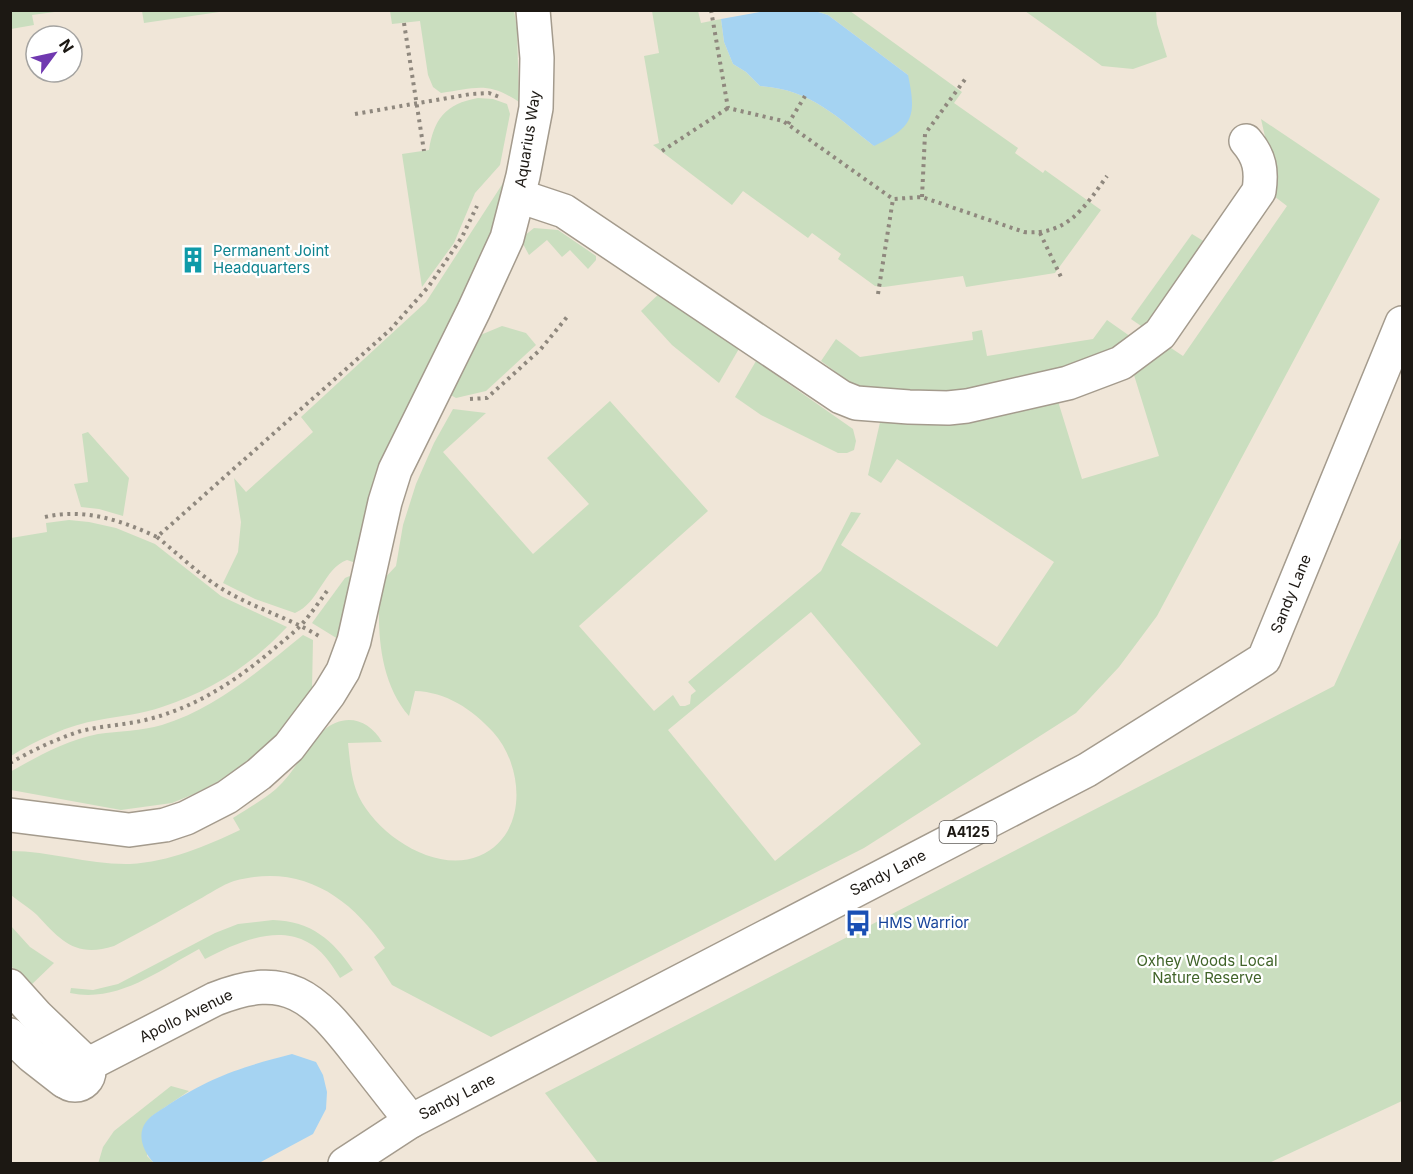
<svg xmlns="http://www.w3.org/2000/svg" width="1413" height="1174" font-family="Inter,sans-serif">
  <style>
    .green { fill: #cadebf; fill-rule: evenodd }
    .water { fill: #a5d3f2 }
    .lines { fill: none; stroke-linecap: round; stroke-linejoin: round }
    .minor-casing { stroke: #a49b8d; stroke-width: 36 }
    .major-casing { stroke: #a49b8d; stroke-width: 36 }
    .path { stroke: #8f887e; stroke-width: 4; stroke-dasharray: 3 4.5; stroke-linecap: butt }
    .minor { stroke: #fff; stroke-width: 33 }
    .major { stroke: #fff; stroke-width: 33 }
    .labels { text-anchor: middle; stroke-width: 4.5; stroke-linejoin: round; paint-order: stroke }
    .shield { fill: #fff; stroke: #605d5a; stroke-width: 1.5 }
    .shield-label { font-size: 14px; font-weight: bold; fill: #1c1813 }
    .street-label { font-size: 15px; fill: #1c1813; stroke: #fff }
    .culture-label { font-size: 15px; fill: #0d838f; stroke: #fff; text-anchor: start }
    .transit-label { font-size: 15px; fill: #164399; stroke: #fff; text-anchor: start }
    .park-label { font-size: 15px; fill: #406329; stroke: #fff }
  </style>
  <rect width="100%" height="100%" fill="#f0e6d8"/>
  <g class="green">
    <path d="M 10,11 L 11,10 L 62,11 L 32,15 L 34,25 L 11,29 Z"/>
    <path d="M 142,11 L 142,10 L 226,11 L 144,23 Z"/>
    <path d="M 390,11 L 514,11 L 517,28 L 519,102 C 488,81 476,88 441,93 L 433,87 L 428,75 L 420,21 L 392,24 Z"/>
    <path d="M 652,11 L 698,11 L 701,23 L 721,19 L 724,42 L 733,64 L 746,72 L 760,86 C 810,89 836,116 874,146 L 908,75 L 828,15 L 815,11 L 850,11 L 962,92 L 954,103 L 1018,148 L 1015,153 L 1043,173 L 1045,170 L 1101,210 L 1055,273 L 966,287 L 963,276 L 884,287 L 875,286 L 838,259 L 841,254 L 812,233 L 808,238 L 743,191 L 732,205 L 653,145 L 659,143 L 644,56 L 659,53 Z"/>
    <path d="M 1025,11 L 1156,11 L 1157,24 L 1167,57 L 1133,69 L 1102,66 Z"/>
    <path d="M 478,98 L 493,99 L 507,104 L 510,114 L 500,165 L 475,193 L 454,243 L 422,287 L 402,154 L 429,150 C 434,119 445,104 478,98 Z"/>
    <path d="M 1261,119 L 1380,199 L 1157,616 L 1119,667 L 1076,713 L 864,848 L 491,1037 L 392,985 L 374,957 L 385,948 C 349,896 301,863 234,881 C 222,885 209,894 198,900 C 170,916 142,931 114,946 C 76,958 61,941 37,915 C 30,908 19,902 11,895 L 11,851 C 50,851 90,865 130,864 C 169,862 206,846 240,830 L 233,818 C 248,808 263,800 276,789 C 295,772 305,747 323,731 C 344,712 369,719 382,742 L 348,743 C 350,761 351,780 359,797 C 378,835 435,874 479,856 C 529,835 524,766 493,732 C 472,709 446,692 415,691 L 409,716 C 378,680 377,627 380,583 L 396,566 L 403,525 L 416,484 L 434,443 L 453,409 L 486,413 L 443,452 L 533,554 L 589,504 L 547,458 L 610,401 L 708,511 L 579,626 L 654,711 L 673,695 L 680,706 L 685,706 L 690,704 L 691,695 L 696,691 L 688,682 L 821,571 L 851,512 L 861,513 L 841,545 L 997,647 L 1054,562 L 897,459 L 881,483 L 868,475 L 881,418 L 1057,398 L 1082,479 L 1159,456 L 1134,375 L 1147,364 L 1165,344 L 1183,356 L 1287,206 L 1270,193 L 1273,172 ZM 811,612 L 921,744 L 775,861 L 668,730 Z"/>
    <path d="M 505,180 L 509,180 L 500,220 L 356,563 L 347,560 C 324,568 319,603 295,613 L 255,599 L 223,583 L 238,552 L 241,522 L 234,478 L 246,492 L 313,432 L 301,417 L 426,302 Z"/>
    <path d="M 534,228 L 558,230 L 596,256 L 596,260 L 588,269 L 570,250 L 562,257 L 547,240 L 529,255 L 522,242 L 524,236 Z"/>
    <path d="M 1192,234 L 1205,242 L 1144,328 L 1131,319 Z"/>
    <path d="M 662,291 L 740,347 L 719,383 L 672,345 L 641,311 Z"/>
    <path d="M 1107,320 L 1134,339 L 1104,357 L 978,393 L 875,390 L 852,384 L 821,361 L 836,339 L 860,357 L 973,340 L 972,332 L 982,330 L 987,356 L 1093,339 Z"/>
    <path d="M 502,326 L 526,333 L 536,345 L 486,391 L 456,398 L 447,393 L 478,336 Z"/>
    <path d="M 756,361 L 853,429 L 856,441 L 854,450 L 847,453 L 838,453 L 761,415 L 735,397 Z"/>
    <path d="M 88,432 L 129,478 L 123,516 L 99,509 L 81,507 L 74,484 L 88,482 L 82,434 Z"/>
    <path d="M 69,520 L 89,522 L 116,528 L 155,544 L 221,596 L 287,627 C 251,665 213,690 162,707 C 141,714 120,716 99,720 C 68,725 37,740 11,756 L 11,538 L 47,532 L 46,523 Z"/>
    <path d="M 1402,536 L 1402,1101 L 1269,1163 L 599,1164 L 545,1093 L 1334,686 Z"/>
    <path d="M 352,575 L 338,639 L 312,623 L 345,578 Z"/>
    <path d="M 303,635 L 313,640 L 312,689 L 306,701 L 263,750 L 219,781 L 194,794 L 172,803 L 121,810 L 11,790 L 10,772 C 38,756 67,740 98,734 C 119,731 141,731 162,725 C 216,708 260,670 303,635 Z"/>
    <path d="M 273,920 C 311,921 333,940 353,970 L 340,978 C 336,972 332,965 327,959 C 294,917 243,939 205,959 L 199,949 C 158,971 118,1003 70,993 L 71,988 L 93,990 L 118,984 L 215,933 L 238,924 Z"/>
    <path d="M 11,926 L 30,947 L 54,963 L 30,986 L 11,966 Z"/>
    <path d="M 171,1086 L 189,1091 L 152,1116 L 147,1156 L 154,1163 L 98,1164 L 103,1147 L 114,1131 Z"/>
  </g>
  <g class="water">
    <path d="M 766,11 L 815,11 L 828,15 L 908,75 C 917,117 913,127 874,146 C 836,116 810,89 760,86 L 746,72 L 733,64 L 724,42 L 721,19 Z"/>
    <path d="M 292,1054 L 316,1062 L 323,1075 L 327,1092 L 326,1109 L 313,1134 L 259,1163 L 154,1163 C 144,1153 136,1135 146,1122 C 151,1115 161,1110 168,1105 C 212,1076 242,1067 292,1054 Z"/>
  </g>
  <g class="lines">
    <g class="minor-casing">
      <g id="minor">
        <path d="M 519,196 L 564,211 L 841,397 L 856,403 L 909,407 L 948,408 L 967,406 L 1068,383 L 1121,363 L 1160,334 L 1259,191 C 1262,171 1260,157 1246,141"/>
        <path d="M 10,815 L 129,830 L 165,825 L 186,818 L 227,797 L 259,774 L 289,747 L 329,694 L 343,671 L 354,641 L 385,502 L 395,470 L 474,310 L 507,238 L 523,176 L 536,108 L 537,58 L 533,10"/>
        <path d="M 10,986 L 37,1016 L 81,1058"/>
        <path d="M 10,1035 L 32,1056 L 64,1081"/>
        <circle cx="75" cy="1071" r="14"/>
        <path d="M 87,1065 L 215,999 C 287,970 314,997 357,1052 C 375,1075 393,1098 411,1121"/>
      </g>
    </g>
    <g class="major-casing">
      <path id="major" d="M 345,1164 L 411,1121 L 1087,770 L 1264,659 L 1402,323"/>
    </g>
    <g class="path">
      <path d="M 711,10 L 728,108 L 783,121 L 893,199 L 922,197 L 1024,232 C 1067,236 1085,207 1107,176"/>
      <path d="M 404,23 L 424,151"/>
      <path d="M 355,114 L 471,94 L 489,93 L 502,98"/>
      <path d="M 788,124 L 805,96"/>
      <path d="M 662,151 L 728,108"/>
      <path d="M 922,197 L 925,134 L 966,78"/>
      <path d="M 1040,233 L 1062,279"/>
      <path d="M 878,294 L 893,199"/>
      <path d="M 470,399 L 487,398 L 540,350 L 567,317"/>
      <path d="M 45,517 C 84,508 121,520 157,537 L 390,330 L 429,286 L 462,237 L 477,206"/>
      <path d="M 157,537 C 181,556 204,580 231,594 C 260,610 291,619 319,636"/>
      <path d="M 10,763 C 33,750 56,739 81,731 C 105,725 129,725 153,718 C 200,705 238,679 275,648 C 284,640 294,633 302,624 C 311,614 319,602 327,591"/>
    </g>
    <use href="#minor" class="minor"/>
    <use href="#major" class="major"/>
  </g>
  <defs>
    <g id="building-bare" transform="scale(2.07)"><path d="M-4-6H4V6H1V3H-1V6H-4ZM-2.5-4.3h1.7v1.8h-1.7ZM.8-4.3h1.7v1.8H.8ZM-2.5-1h1.7V.8h-1.7ZM.8-1h1.7V.8H.8Z" fill="#0f9aa8" stroke="#fff" stroke-width="2.5" paint-order="stroke"/></g>
    <g id="bus-bare" transform="scale(2.07)"><path d="M-5-6H5V4H4V6H2V4H-2V6H-4V4H-5ZM-3.5-4V0h7V-4ZM-3.5 1.2v1.5H-2V1.2ZM2 1.2v1.5H3.5V1.2Z" fill="#1a4fb4" stroke="#fff" stroke-width="2.5" paint-order="stroke"/></g>
  </defs>
  <g fill-rule="evenodd">
    <use href="#building-bare" x="193" y="260"/>
    <use href="#bus-bare" x="858" y="923"/>
  </g>
  <g class="labels">
    <rect class="shield" x="939.5" y="821" width="57" height="22" rx="4.5"/>
    <g class="shield-label">
      <text x="968" y="837">A4125</text>
    </g>
    <g class="street-label">
      <text transform="translate(528 139) rotate(-81)" y="5">Aquarius Way</text>
      <text transform="translate(1291 594) rotate(-68)" y="5">Sandy Lane</text>
      <text transform="translate(888 873) rotate(-27)" y="5">Sandy Lane</text>
      <text transform="translate(186 1016) rotate(-26)" y="5">Apollo Avenue</text>
      <text transform="translate(457 1097) rotate(-27)" y="5">Sandy Lane</text>
    </g>
    <g class="culture-label">
      <text x="213" y="256">Permanent Joint<tspan x="213" dy="17">Headquarters</tspan></text>
    </g>
    <g class="transit-label">
      <text x="878" y="928">HMS Warrior</text>
    </g>
    <g class="park-label">
      <text x="1207" y="966">Oxhey Woods Local<tspan x="1207" dy="17">Nature Reserve</tspan></text>
    </g>
  </g>
  <rect width="1413" height="1174" fill="none" stroke="#1c1813" stroke-width="24"/>
  <g transform="translate(54 54) rotate(57)"><circle r="28" fill="#ffffff" stroke="#a4a3a1" stroke-width="1.5"/>
  <path d="M0-4.5L10 22L0 15L-10 22Z" fill="#7039b0"/>
  <text y="-9" font-size="16" font-weight="bold" text-anchor="middle" fill="#1c1813">N</text>
  </g>
</svg>
